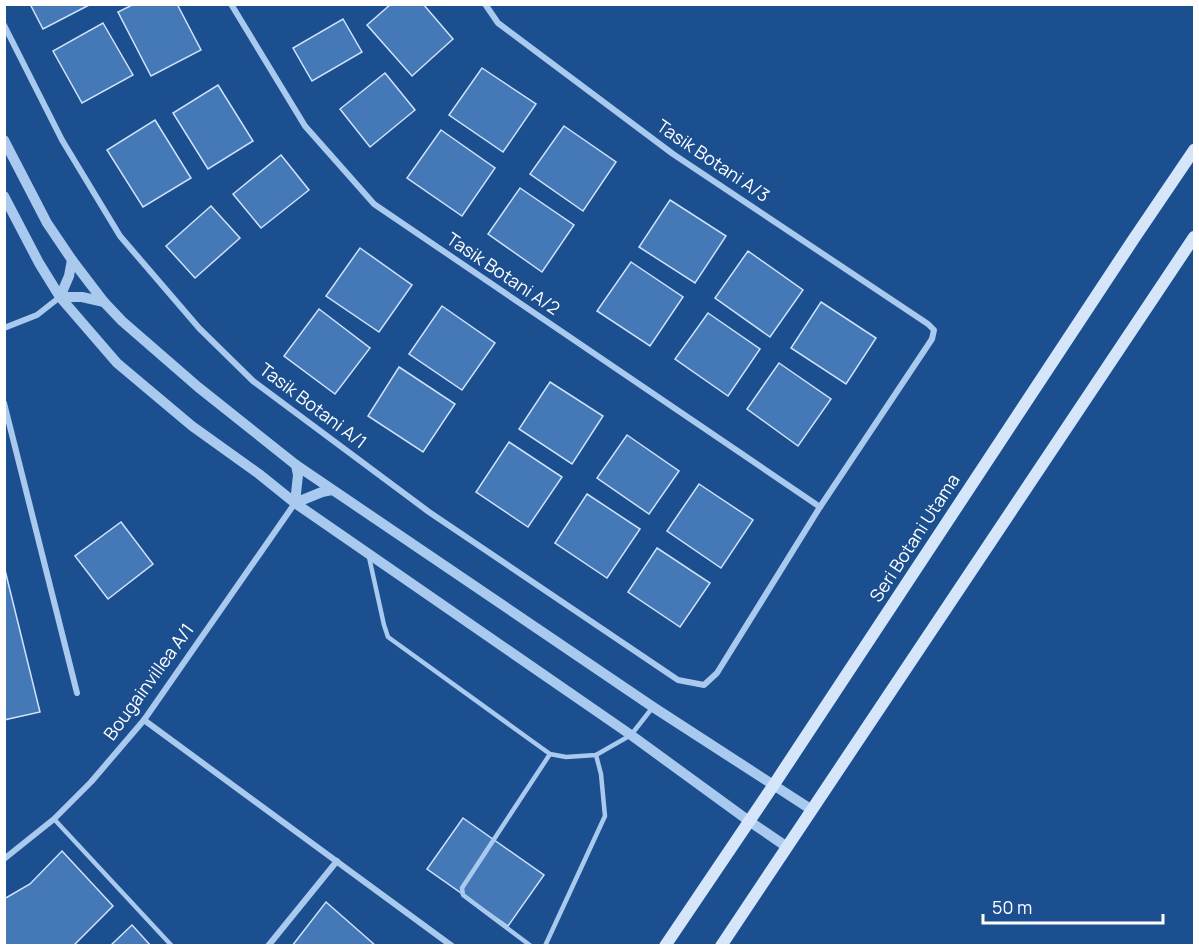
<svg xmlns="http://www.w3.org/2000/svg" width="1199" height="950" font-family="Manrope,sans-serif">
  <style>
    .building { fill: #4478b7; stroke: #cfe3fa; stroke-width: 1.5 }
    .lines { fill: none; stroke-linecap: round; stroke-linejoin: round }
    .service { stroke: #a9c9ee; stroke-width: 4.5 }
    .minor { stroke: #a9c9ee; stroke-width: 6 }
    .tertiary { stroke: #a9c9ee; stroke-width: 10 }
    .secondary { stroke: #d6e6fa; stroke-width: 12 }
    .labels { text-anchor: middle; stroke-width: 4.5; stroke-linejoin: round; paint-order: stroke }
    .street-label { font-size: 18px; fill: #fff; stroke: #1b4f8f }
  </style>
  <rect width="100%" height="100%" fill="#1b4f8f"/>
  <g class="building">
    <path d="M 30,4 L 91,4 L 43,29 Z"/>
    <path d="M 134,4 L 177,4 L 201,50 L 151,76 L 118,12 Z"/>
    <path d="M 391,4 L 423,4 L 453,39 L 412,76 L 367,25 Z"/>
    <path d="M 343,19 L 362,52 L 312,81 L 293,48 Z"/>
    <path d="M 103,23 L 133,75 L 82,103 L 53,51 Z"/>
    <path d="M 482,68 L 536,104 L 503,152 L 449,115 Z"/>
    <path d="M 385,73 L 415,110 L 370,147 L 340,109 Z"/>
    <path d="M 218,85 L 253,141 L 208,169 L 173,113 Z"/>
    <path d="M 155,120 L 191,178 L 143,207 L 107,150 Z"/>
    <path d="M 564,126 L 616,162 L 583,211 L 530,174 Z"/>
    <path d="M 441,130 L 495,168 L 462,216 L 407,178 Z"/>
    <path d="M 281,155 L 309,190 L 261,228 L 233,194 Z"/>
    <path d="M 520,188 L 574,225 L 542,272 L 488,234 Z"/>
    <path d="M 670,200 L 726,236 L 695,283 L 639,247 Z"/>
    <path d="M 211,206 L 240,238 L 195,278 L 166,246 Z"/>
    <path d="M 360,248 L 412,285 L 379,332 L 326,296 Z"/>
    <path d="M 748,251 L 803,290 L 770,337 L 715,298 Z"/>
    <path d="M 631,262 L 683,297 L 650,346 L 597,311 Z"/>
    <path d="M 821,302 L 876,338 L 846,384 L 791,348 Z"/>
    <path d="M 442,306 L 495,343 L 462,390 L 409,354 Z"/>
    <path d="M 319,309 L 370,348 L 335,394 L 284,356 Z"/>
    <path d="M 708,313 L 760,349 L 728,396 L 675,359 Z"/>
    <path d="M 779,363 L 831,399 L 798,446 L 747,409 Z"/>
    <path d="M 399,367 L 455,404 L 423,452 L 368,416 Z"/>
    <path d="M 550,382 L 603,416 L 572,464 L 519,429 Z"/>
    <path d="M 627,435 L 679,471 L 649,514 L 597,478 Z"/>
    <path d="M 509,442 L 562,477 L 528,527 L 476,492 Z"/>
    <path d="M 699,484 L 753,520 L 721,568 L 667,531 Z"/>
    <path d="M 587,494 L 640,529 L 607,578 L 555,543 Z"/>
    <path d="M 121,522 L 153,564 L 108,599 L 75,556 Z"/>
    <path d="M 657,548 L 710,583 L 680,627 L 628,592 Z"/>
    <path d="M 4,566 L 40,712 L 4,720 Z"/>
    <path d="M 463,818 L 544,875 L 508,926 L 427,869 Z"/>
    <path d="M 62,851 L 113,906 L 73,946 L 4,946 L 4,899 L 30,884 Z"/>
    <path d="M 326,902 L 376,946 L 292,946 Z"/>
    <path d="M 132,925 L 151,946 L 110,946 Z"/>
  </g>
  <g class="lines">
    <g class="service">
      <path d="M 369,557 L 384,625 L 388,637 L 550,754 L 566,757 L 596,755 L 631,735 L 653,707"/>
      <path d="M 54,819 L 172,946"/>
      <path d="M 531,946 L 463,895 L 462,888 L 550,754"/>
      <path d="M 545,946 L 605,816 L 601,774 L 596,755"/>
    </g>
    <g class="minor">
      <path d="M 231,4 L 305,126 L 374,204 L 820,507"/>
      <path d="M 4,25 L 62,140 L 120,236 L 199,328 L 253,381 L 429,512 L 678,680 L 704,685 L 717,673 L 820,507 L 932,339 L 934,330 L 928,324 L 673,154 L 498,23 L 485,4"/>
      <path d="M 4,328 L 37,315 L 60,297"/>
      <path d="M 4,403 L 77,693"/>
      <path d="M 144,720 L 452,946"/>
      <path d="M 4,859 L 54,819 L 91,782 L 144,720 L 295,503"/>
      <path d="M 268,946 L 337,861"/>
    </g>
    <g class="tertiary">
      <path d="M 4,140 L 47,223 L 72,260 L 104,302 L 122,321 L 198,387 L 296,465 L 653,707 L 812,810"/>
      <path d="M 4,196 L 39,263 L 60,297 L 117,363 L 192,426 L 259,474 L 295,503 L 631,735 L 749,821 L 787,847"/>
      <path d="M 60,297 L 82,297 L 104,302"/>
      <path d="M 60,297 L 69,276 L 72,260"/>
      <path d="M 295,503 L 322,492 L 332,490"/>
      <path d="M 295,503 L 298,475 L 296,465"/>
    </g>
    <g class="secondary">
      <path d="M 665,946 L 773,786 L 1133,240 L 1194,150"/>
      <path d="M 721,946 L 1194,237"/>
    </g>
  </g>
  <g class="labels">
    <g class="street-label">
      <text transform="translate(713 161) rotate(34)" y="6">Tasik Botani A/3</text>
      <text transform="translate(503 274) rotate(34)" y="6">Tasik Botani A/2</text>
      <text transform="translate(313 406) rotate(37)" y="6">Tasik Botani A/1</text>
      <text transform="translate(915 538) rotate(-57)" y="6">Seri Botani Utama</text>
      <text transform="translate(149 682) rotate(-54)" y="6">Bougainvillea A/1</text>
    </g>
  </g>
  <rect width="1199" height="950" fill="none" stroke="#ffffff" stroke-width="12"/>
  <path d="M983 914v9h180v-9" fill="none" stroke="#ffffff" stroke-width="3"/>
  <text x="992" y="914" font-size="18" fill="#ffffff" stroke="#1b4f8f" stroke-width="4.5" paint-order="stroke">50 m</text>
</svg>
